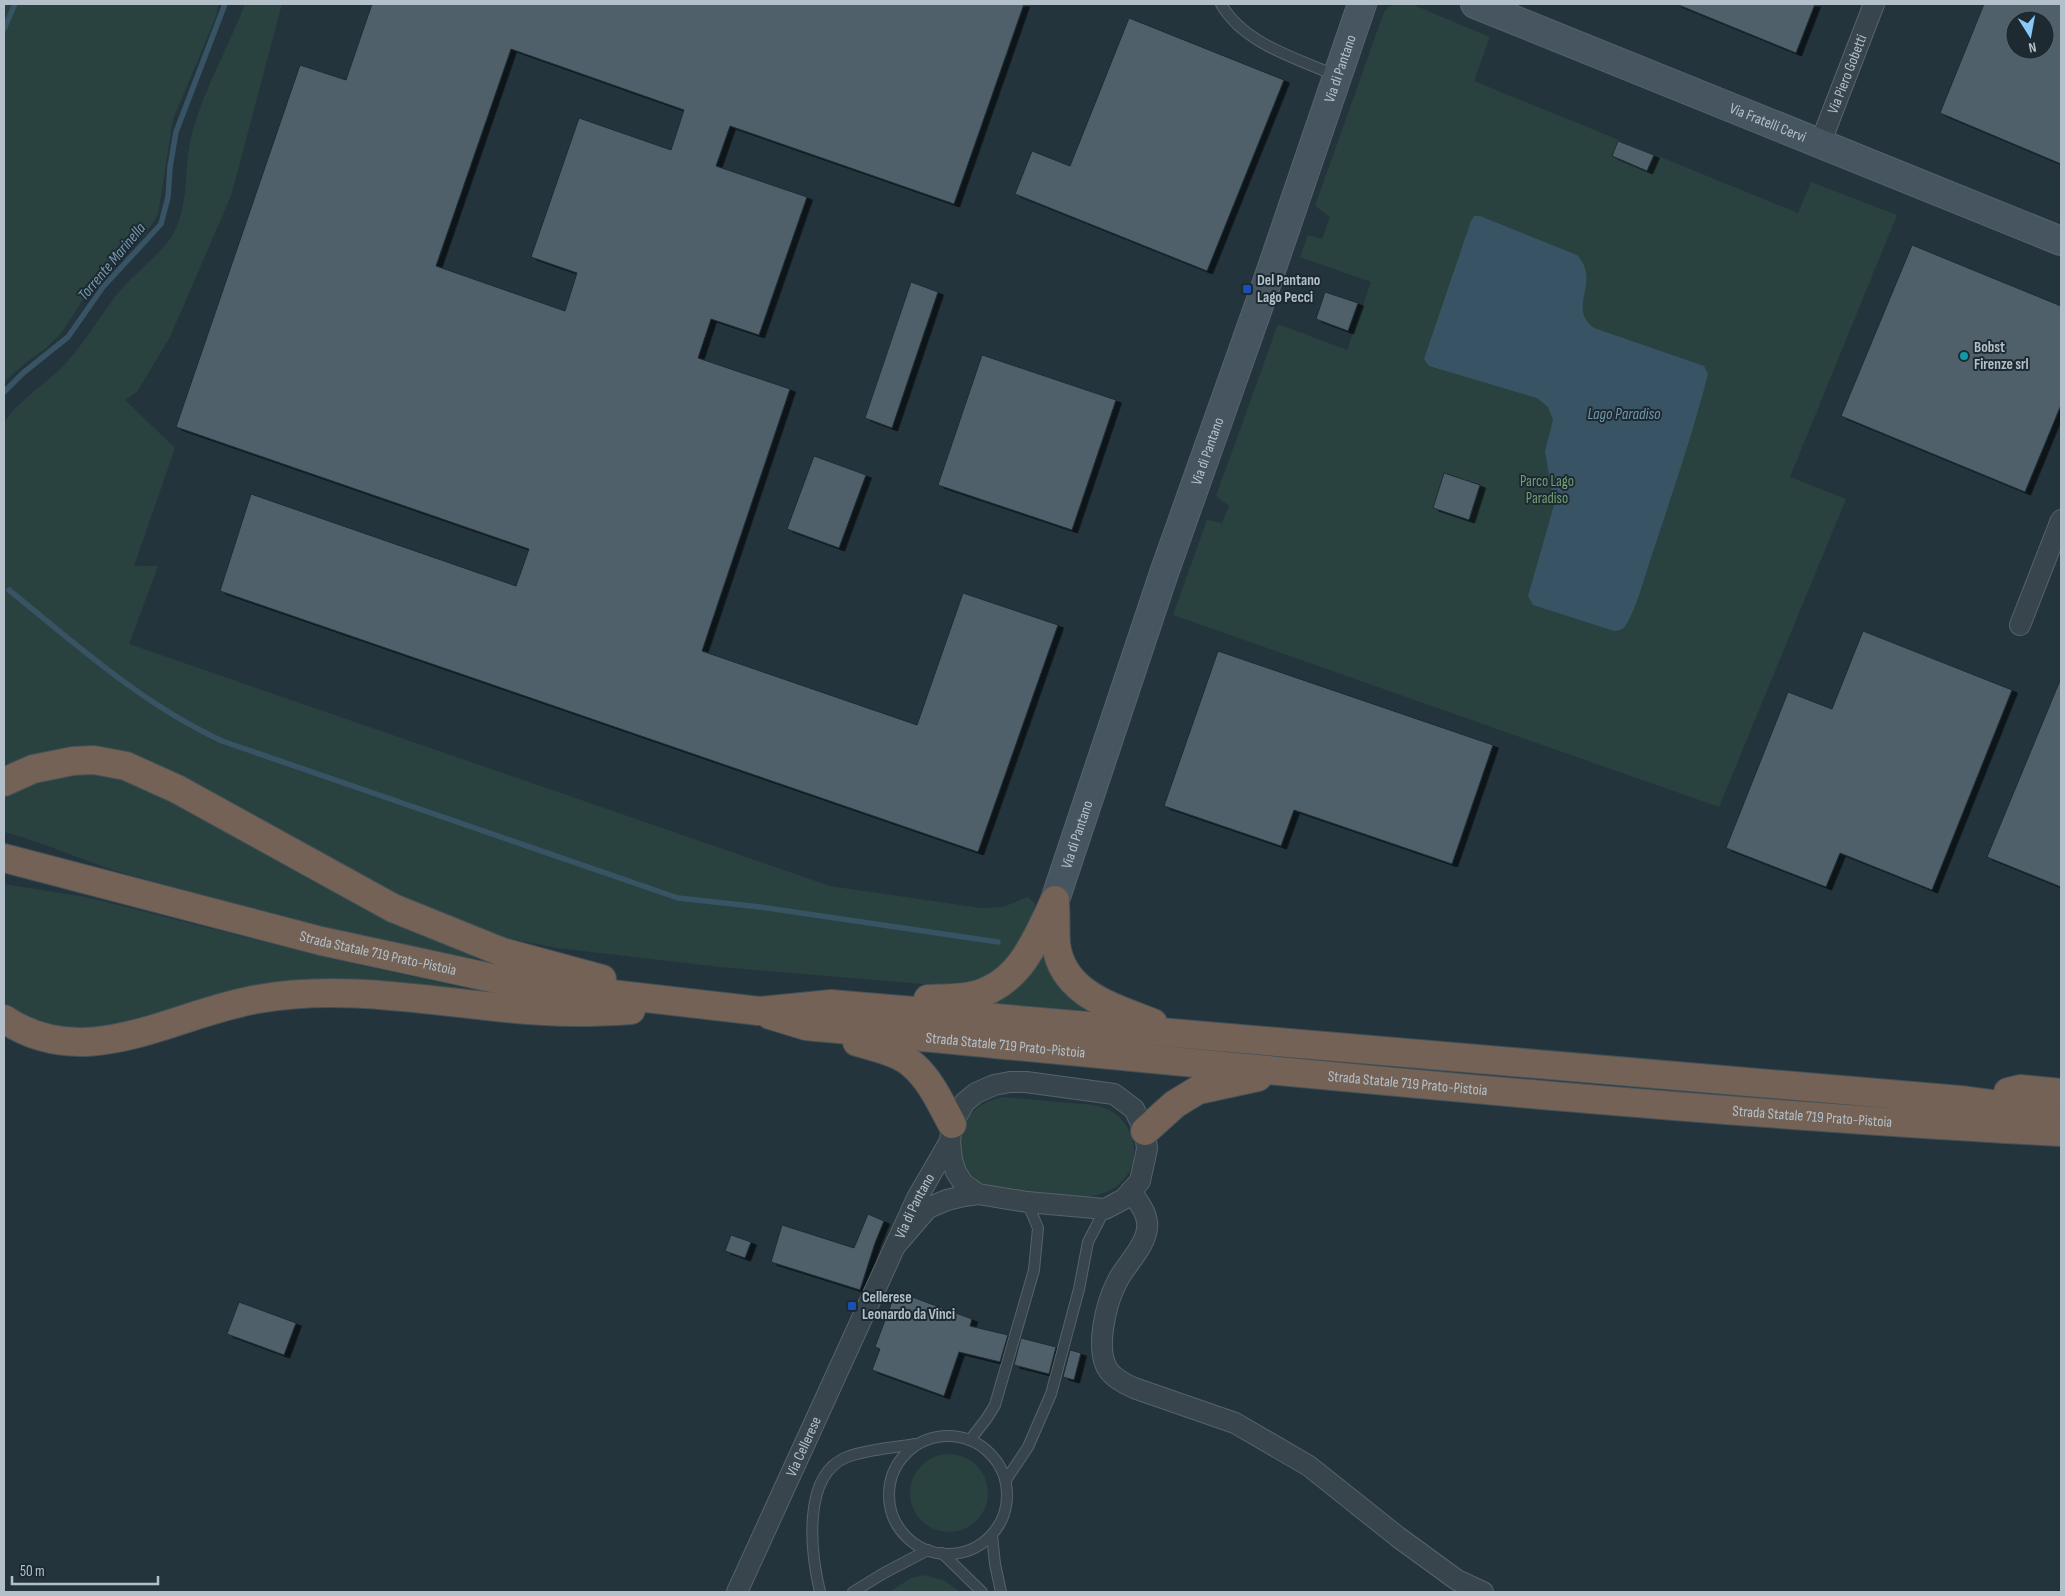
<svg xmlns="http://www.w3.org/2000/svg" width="2065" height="1596" font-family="'Sofia Sans Condensed',sans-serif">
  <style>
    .green { fill: #29423f }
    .water { fill: #385364 }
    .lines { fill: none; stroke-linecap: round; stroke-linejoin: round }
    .stream { stroke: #385364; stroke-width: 5.5 }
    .building { fill: #4f616b; stroke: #1f2c34; fill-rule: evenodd; filter: url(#shadow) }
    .lane-casing { stroke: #56636b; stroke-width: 12 }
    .street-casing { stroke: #56636b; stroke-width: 22 }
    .secondary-casing { stroke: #56636b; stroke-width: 30 }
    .highway-casing { stroke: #435058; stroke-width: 30 }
    .lane { stroke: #38454d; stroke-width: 10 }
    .street { stroke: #38454d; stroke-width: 20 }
    .secondary { stroke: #465560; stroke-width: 28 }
    .highway { stroke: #736255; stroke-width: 28 }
    .transit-dot { fill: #1a4fb4; stroke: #1d2a32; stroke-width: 2 }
    .culture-dot { fill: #0f9aa8; stroke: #1d2a32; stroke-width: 2 }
    .labels { text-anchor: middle; stroke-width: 4; stroke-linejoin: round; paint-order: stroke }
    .street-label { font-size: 15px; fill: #b4c0c9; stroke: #1d2a32 }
    .poi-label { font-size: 15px; font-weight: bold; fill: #b4c0c9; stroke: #1d2a32; text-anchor: start }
    .park-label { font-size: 15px; fill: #729e74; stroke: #1d2a32 }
    .water-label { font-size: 16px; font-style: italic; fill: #7496ab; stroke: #1d2a32 }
  </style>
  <defs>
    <filter id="shadow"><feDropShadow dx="5.5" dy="3" stdDeviation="0" flood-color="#0009"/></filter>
  </defs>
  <rect width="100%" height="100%" fill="#24343d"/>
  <g class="green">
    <path d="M 4,4 L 219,4 L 215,19 L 173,119 L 158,215 L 146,233 L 106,271 L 87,293 L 62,332 L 46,348 L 24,364 L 4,382 Z"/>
    <path d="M 245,4 L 282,4 L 231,196 L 170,337 L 137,392 L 125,400 L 175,448 L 134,566 L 158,566 L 129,644 L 830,886 L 981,908 L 1003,907 L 1028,897 L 1035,904 L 1034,914 L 1002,972 L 958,987 L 720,967 L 557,948 L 481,933 L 446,921 L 171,775 L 4,770 L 4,423 C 19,399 45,385 64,365 C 87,341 102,311 124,286 C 138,271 156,258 169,240 C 192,209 182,166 193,130 C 205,87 229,46 245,4 Z"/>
    <path d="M 1398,4 L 1411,4 L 1490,37 L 1474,81 L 1798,213 L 1811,182 L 1897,215 L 1790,477 L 1846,499 L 1719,807 L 1173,615 L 1207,520 L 1222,523 L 1229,506 L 1216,496 L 1278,324 L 1347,350 L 1371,282 L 1300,257 L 1308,235 L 1322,239 L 1330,217 L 1315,206 L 1384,12 L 1388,7 Z"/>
    <path d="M 83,772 L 138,781 L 401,926 L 492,961 C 372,943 247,909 130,875 C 87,863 47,843 4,832 L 4,796 L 21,785 Z"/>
    <path d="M 4,884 L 86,897 L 341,961 L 486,993 L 423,991 L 125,1027 L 50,1029 L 4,1006 Z"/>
    <path d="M 1042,948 L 1084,1007 L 1082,1010 L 997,1004 L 996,1000 Z"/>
    <path d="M 1004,1097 C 1026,1099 1048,1101 1069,1103 C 1082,1104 1096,1104 1107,1109 C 1127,1118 1139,1142 1132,1164 C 1127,1182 1112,1192 1093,1196 C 1069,1197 1003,1194 983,1183 C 956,1169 952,1128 976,1109 C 984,1102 994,1099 1004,1097 Z"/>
    <circle cx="949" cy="1493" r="39"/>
    <path d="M 925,1575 L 945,1581 L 960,1592 L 889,1592 L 911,1578 Z"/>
  </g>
  <path class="water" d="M 1474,216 L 1480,216 L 1577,255 C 1602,282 1566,307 1594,328 L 1704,366 L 1708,374 C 1693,433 1673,491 1654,549 C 1646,571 1638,605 1626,625 C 1623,630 1619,630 1614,631 L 1533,605 L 1528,596 L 1554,505 L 1545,451 L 1553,420 L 1548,407 L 1537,398 L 1429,366 L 1424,359 L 1471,221 Z"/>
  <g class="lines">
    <g class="stream">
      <path d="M 4,29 L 15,4"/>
      <path d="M 4,392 L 23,373 L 68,337 L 103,287 L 161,224 L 168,197 L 170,167 L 176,132 L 225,4"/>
      <path d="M 9,590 C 77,645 142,704 222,741 L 678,898 L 760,907 L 998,942"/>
    </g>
  </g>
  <g class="building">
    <path d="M 372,4 L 1024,4 L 954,204 L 730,126 L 716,166 L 807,197 L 759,335 L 711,319 L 698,358 L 790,389 L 702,651 L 917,725 L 963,593 L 1058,625 L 978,852 L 220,591 L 251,494 L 516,586 L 529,549 L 176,427 L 300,65 L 346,80 ZM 511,49 L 684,110 L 671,150 L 579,118 L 531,257 L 577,273 L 565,311 L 436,266 Z"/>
    <path d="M 1676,4 L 1815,4 L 1796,53 Z"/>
    <path d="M 1984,4 L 2061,4 L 2061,164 L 1940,113 ZM 2015,20 L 2045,20 L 2045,50 L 2015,50 Z"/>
    <path d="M 1129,18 L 1284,80 L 1207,271 L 1015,194 L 1032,151 L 1070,166 Z"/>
    <path d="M 1618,141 L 1654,155 L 1647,171 L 1612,156 Z"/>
    <path d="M 1912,245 L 2061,306 L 2061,405 L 2025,492 L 1841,416 Z"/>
    <path d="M 911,282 L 938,292 L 892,428 L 865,418 Z"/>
    <path d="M 1325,292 L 1358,303 L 1348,331 L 1316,319 Z"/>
    <path d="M 982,355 L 1116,400 L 1072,530 L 938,485 Z"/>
    <path d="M 814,456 L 866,475 L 839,548 L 787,529 Z"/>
    <path d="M 1444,473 L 1480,485 L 1469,520 L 1433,508 Z"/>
    <path d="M 1863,631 L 2012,690 L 1932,890 L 1840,853 L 1826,887 L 1726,848 L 1788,692 L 1832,709 Z"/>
    <path d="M 1218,651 L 1493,745 L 1452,864 L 1294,810 L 1281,846 L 1164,806 Z"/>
    <path d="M 2061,678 L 2061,887 L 1987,857 Z"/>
    <path d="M 868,1214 L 884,1221 L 875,1243 L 860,1290 L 771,1262 L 782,1225 L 854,1248 Z"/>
    <path d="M 731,1235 L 751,1242 L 745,1258 L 725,1251 Z"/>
    <path d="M 896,1291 L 972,1319 L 970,1326 L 1008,1335 L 1000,1362 L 959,1352 L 944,1396 L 872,1370 L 880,1349 L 875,1347 Z"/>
    <path d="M 239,1302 L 296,1323 L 284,1355 L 227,1334 Z"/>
    <path d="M 1021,1338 L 1056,1347 L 1049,1374 L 1014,1365 Z"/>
    <path d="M 1070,1350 L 1081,1353 L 1074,1380 L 1063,1377 Z"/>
  </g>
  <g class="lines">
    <g class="lane-casing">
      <g id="lane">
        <path d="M 1221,4 C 1244,44 1296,58 1337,76"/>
        <circle cx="948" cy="1495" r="59"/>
        <path d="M 970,1440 L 987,1418 L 995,1405 L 1034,1270 L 1038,1228 L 1027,1202"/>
        <path d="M 1006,1480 L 1028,1447 L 1051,1394 L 1079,1289 L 1088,1242 L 1105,1209"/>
        <path d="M 992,1535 L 995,1564 L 1001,1592"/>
        <path d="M 942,1553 L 982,1592"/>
        <path d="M 820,1592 C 811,1554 801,1475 847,1457 C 868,1449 894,1448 915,1444"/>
        <path d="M 853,1592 L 884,1573 L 928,1550"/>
      </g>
    </g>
    <g class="street-casing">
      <g id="street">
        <path id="s1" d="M 1820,144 L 1874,4"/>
        <path d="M 2020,625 L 2061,520"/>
        <path d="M 1131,1191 C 1139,1203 1149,1215 1147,1229 C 1144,1249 1125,1265 1117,1282 C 1106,1303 1094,1351 1109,1371 C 1115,1379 1125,1384 1134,1388 L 1235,1423 L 1309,1466 L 1398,1537 L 1457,1580 L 1483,1592"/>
        <path d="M 896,1245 L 928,1208 L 947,1200 L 964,1196 L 978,1194 L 1027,1202 L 1105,1209 L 1124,1199 L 1140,1181 L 1147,1149 L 1145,1131 L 1134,1109 L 1114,1094 L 1026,1082 L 1010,1082 L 994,1085 L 976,1093 L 965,1102 L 952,1124 L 950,1141 L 952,1160 L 956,1172 L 964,1184 L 978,1194"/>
        <path id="s2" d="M 737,1592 L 917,1198 L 950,1141"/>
      </g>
    </g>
    <g class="secondary-casing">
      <g id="secondary">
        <path id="s3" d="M 1475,4 L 2061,241"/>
        <path id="s4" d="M 1055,900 L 1164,573 L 1263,294 L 1362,4"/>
      </g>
    </g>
    <g class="highway-casing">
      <g id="highway">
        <path d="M 4,782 L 33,769 L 73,761 L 94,760 L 126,766 L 177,789 L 393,908 L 502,952 L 602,979"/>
        <path id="s5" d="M 4,858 L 321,941 L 515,983 L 759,1011 L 831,1004 L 1960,1100 L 2061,1113"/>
        <path d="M 1055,905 C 1056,918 1055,931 1056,944 C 1062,994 1113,1007 1153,1023"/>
        <path d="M 928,999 C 942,998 958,999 971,996 C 1020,986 1036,939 1055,900"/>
        <path id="s6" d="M 770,1015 L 806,1026 C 1224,1065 1642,1110 2061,1132"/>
        <path d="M 4,1019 C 87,1075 173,1013 258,999 C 354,982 449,1006 544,1011 C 573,1013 602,1012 631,1010"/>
        <path d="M 857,1042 C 876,1048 900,1052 914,1066 C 931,1081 941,1104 952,1124"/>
        <path d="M 2008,1092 L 2020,1089 L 2061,1093"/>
        <path d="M 1145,1131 L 1175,1104 L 1198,1090 L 1258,1077"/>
      </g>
    </g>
    <use href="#lane" class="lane"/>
    <use href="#street" class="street"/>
    <use href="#secondary" class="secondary"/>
    <use href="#highway" class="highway"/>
  </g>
  <g class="transit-dot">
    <rect x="1242" y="284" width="10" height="10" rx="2.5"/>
    <rect x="847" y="1301" width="10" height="10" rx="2.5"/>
  </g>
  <circle class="culture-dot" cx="1964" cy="356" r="5"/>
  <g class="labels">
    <g class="street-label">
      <text dy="5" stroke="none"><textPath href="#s4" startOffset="879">Via di Pantano</textPath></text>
      <text dy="5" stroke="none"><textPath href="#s1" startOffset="75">Via Piero Gobetti</textPath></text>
      <text dy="5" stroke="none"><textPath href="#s3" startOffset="316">Via Fratelli Cervi</textPath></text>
      <text dy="5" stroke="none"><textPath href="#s4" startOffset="474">Via di Pantano</textPath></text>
      <text dy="5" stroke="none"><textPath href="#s4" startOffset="69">Via di Pantano</textPath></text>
      <text dy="5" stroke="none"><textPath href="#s5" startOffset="386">Strada Statale 719 Prato-Pistoia</textPath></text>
      <text dy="5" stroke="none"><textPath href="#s6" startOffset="238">Strada Statale 719 Prato-Pistoia</textPath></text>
      <text dy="5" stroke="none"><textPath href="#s6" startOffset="642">Strada Statale 719 Prato-Pistoia</textPath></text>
      <text dy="5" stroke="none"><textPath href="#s6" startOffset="1048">Strada Statale 719 Prato-Pistoia</textPath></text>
      <text dy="5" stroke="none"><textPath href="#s2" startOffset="425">Via di Pantano</textPath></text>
      <text dy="5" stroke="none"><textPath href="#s2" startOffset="160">Via Cellerese</textPath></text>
    </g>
    <g class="poi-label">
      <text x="1257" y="285">Del Pantano<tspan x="1257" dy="17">Lago Pecci</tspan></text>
      <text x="1974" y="352">Bobst<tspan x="1974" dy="17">Firenze srl</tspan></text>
      <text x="862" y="1302">Cellerese<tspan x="862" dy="17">Leonardo da Vinci</tspan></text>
    </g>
    <g class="park-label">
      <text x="1547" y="486">Parco Lago<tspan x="1547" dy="17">Paradiso</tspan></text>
    </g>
    <g class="water-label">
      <text transform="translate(111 261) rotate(-50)" y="6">Torrente Marinella</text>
      <text x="1624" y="419">Lago Paradiso</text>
    </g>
  </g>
  <rect width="2065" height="1596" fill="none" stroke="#b4c0c9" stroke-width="10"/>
  <g transform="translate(2030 35) rotate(169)"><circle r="24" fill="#1d2a32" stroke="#59666e"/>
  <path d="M0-4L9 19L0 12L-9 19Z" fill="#8ac9f7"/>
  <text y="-8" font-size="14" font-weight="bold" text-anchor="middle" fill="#b4c0c9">N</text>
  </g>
  <path d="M12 1576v8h146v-8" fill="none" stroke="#b4c0c9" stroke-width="2.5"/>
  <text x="20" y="1576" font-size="15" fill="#b4c0c9" stroke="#1d2a32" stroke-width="4" paint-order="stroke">50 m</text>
</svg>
